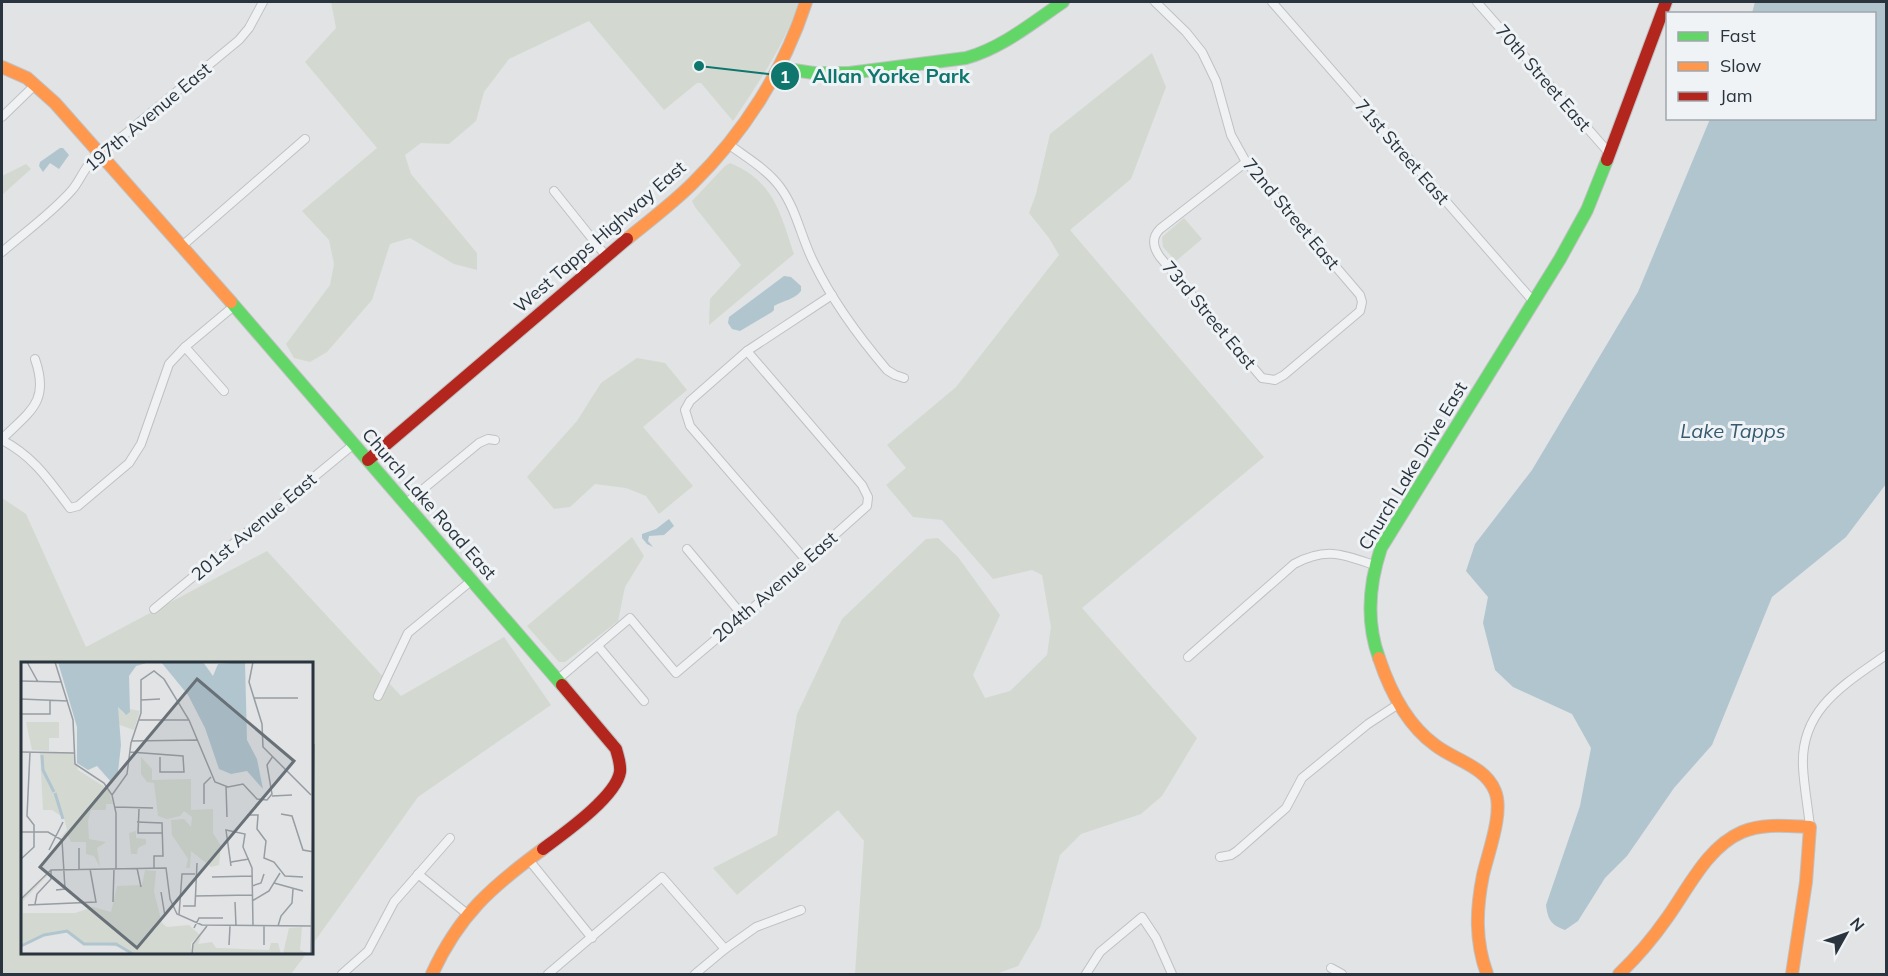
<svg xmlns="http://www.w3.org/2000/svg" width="1888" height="976" font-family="Mulish,sans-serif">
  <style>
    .green { fill: #d3d9d1 }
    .water { fill: #b1c5cf }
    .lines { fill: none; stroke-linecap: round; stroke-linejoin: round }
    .street-casing { stroke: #bfc1c3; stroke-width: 10 }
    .fast-casing { stroke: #bfc1c3; stroke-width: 14 }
    .slow-casing { stroke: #bfc1c3; stroke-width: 14 }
    .jam-casing { stroke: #bfc1c3; stroke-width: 14 }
    .street { stroke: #f0f1f3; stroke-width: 8 }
    .fast { stroke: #63d668; stroke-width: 12 }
    .slow { stroke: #ff974d; stroke-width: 12 }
    .jam { stroke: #b3261e; stroke-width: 12 }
    .labels { text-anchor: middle; stroke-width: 6; stroke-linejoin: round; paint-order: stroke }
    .street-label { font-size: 18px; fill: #29343e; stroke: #eff3f5 }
    .water-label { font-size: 20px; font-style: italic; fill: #365a6f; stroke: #eff3f5 }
    .inset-river { fill: none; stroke: #b1c5cf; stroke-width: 3 }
    .inset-road { fill: none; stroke: #979da2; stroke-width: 1.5 }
    .view { fill: #697178; fill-opacity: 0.15; stroke: #697178; stroke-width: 3 }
    .inset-edge { fill: none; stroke: #29343e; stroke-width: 3 }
    .leader { fill: none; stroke: #0f766e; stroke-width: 2 }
    .callout-dot { fill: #0f766e; stroke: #eff3f5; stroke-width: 2 }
    .mark-label { font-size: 18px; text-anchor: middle; font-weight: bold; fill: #fff }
    .callout-label { font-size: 20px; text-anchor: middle; font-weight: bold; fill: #0f766e; stroke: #eff3f5; stroke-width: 6; stroke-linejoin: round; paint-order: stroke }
  </style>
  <rect width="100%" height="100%" fill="#e1e3e5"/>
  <g class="green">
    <path d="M 331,2 L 799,2 C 784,46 759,82 733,121 L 701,83 L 697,83 L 664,110 L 589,21 L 509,59 L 484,92 L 476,121 L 449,144 L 421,143 L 405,155 L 411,174 L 477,253 L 477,270 L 454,264 L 410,238 L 390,244 L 372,300 L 327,352 L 310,362 L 294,358 L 286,344 L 330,285 L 334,264 L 329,240 L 302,211 L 377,148 L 305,62 L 336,28 Z"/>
    <path d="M 1152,53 L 1166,87 L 1131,179 L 1070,230 L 1264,457 L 1082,608 L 1197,738 L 1162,796 L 1141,814 L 1081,834 L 1060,855 L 1040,928 L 1018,966 L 996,974 L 855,974 L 864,841 L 838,810 L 737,895 L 713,868 L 777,835 L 797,714 L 842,619 L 926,539 L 938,538 L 958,557 L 1000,615 L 973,675 L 985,698 L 1010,691 L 1047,655 L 1051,627 L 1042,575 L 1032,570 L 993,579 L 942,520 L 913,517 L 886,485 L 906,468 L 887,445 L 956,387 L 1059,255 L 1049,238 L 1029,213 L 1036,194 L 1050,134 Z"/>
    <path d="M 730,163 C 774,181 780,213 794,254 L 709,325 L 710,299 L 741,265 L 695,207 L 692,201 L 725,166 Z"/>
    <path d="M 26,164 L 31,169 L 2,195 L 2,176 Z"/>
    <path d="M 1184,218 L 1202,239 L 1176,261 L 1163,247 L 1162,237 Z"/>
    <path d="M 637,358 L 665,363 L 687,390 L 643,427 L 693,486 L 659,514 L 646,496 L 626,488 L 595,484 L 570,507 L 554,509 L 527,477 L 577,421 L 601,383 Z"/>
    <path d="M 2,498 L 26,514 L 86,647 L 267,551 L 401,696 L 504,637 L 551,705 L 418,797 L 312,945 L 312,664 L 22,664 L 22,954 L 306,954 L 291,974 L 2,974 Z"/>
    <path d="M 632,537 L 644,556 L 625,587 L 618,621 L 565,662 L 559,662 L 527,626 Z"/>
  </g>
  <g class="water">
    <path d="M 1755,2 L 1886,2 L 1886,484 L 1846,537 L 1772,597 L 1712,745 L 1674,788 L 1627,856 L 1605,878 L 1578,921 L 1565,930 C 1551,925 1548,920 1546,905 L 1580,806 L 1591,748 L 1572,714 L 1513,687 L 1495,670 L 1483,623 L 1488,597 L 1466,571 L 1475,544 L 1532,470 L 1638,292 L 1710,119 L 1874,118 L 1874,14 L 1752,13 Z"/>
    <path d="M 60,148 L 63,148 L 69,155 L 59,169 L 50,163 L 43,172 L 39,166 L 40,162 Z"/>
    <path d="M 784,276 L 791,277 L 801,286 L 801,291 C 794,300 784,300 774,306 L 774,310 L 772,312 L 740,331 L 732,329 L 728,323 L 729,317 Z"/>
    <path d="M 669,519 L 674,526 L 664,535 L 649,536 L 648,541 L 653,547 L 647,544 L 642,538 L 642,534 L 656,529 Z"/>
  </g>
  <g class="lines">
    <g class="street-casing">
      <g id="street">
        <path d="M 1155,2 L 1186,32 L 1202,52 L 1216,81 L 1231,135 L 1246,162 L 1360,295 L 1362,302 L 1360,311 L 1284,375 L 1275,380 L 1262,378 L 1160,257 C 1153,247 1151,238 1160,229 L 1246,162"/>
        <path d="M 1272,2 L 1533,301"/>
        <path d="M 1477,2 L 1610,154"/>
        <path d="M 2,117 L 36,84"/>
        <path d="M 727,143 C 744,156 767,169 780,187 C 797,210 801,238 814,263 C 833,302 859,337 887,370 L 895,375 L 904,378"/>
        <path d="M 554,191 L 606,256"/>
        <path d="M 182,246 L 305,139"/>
        <path d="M 2,252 C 25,232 52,213 72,190 C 79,182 83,171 90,163 L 239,40 L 249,28 L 263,2"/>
        <path d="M 185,347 L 224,391"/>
        <path d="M 2,439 C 30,411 50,402 35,359"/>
        <path d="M 2,440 C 34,457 48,479 70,508 L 78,506 L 129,463 L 141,444 L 169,364 L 185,347 L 234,306"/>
        <path d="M 405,504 L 479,443 L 488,439 L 495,440"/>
        <path d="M 687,549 L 743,616"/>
        <path d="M 805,559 L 690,426 L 685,410 L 690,401 L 747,351 L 832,295"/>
        <path d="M 154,609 L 354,444"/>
        <path d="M 598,646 L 644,701"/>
        <path d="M 1188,657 L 1294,564 C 1326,547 1342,554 1374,565"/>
        <path d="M 557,680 L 630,618 L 676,673 L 754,607 L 867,506 L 868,497 L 862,485 L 747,351"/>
        <path d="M 378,696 L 408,633 L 471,581"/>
        <path d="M 1810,827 C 1808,807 1804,787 1803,767 C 1800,709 1845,684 1886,655"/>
        <path d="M 1220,857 L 1231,855 L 1237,851 L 1286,808 L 1302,778 L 1368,724 L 1400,703"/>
        <path d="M 529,860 L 592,938"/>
        <path d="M 418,874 L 466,913"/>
        <path d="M 1331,968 L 1342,974"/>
        <path d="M 342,974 L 368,951 L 394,902 L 450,838"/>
        <path d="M 548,974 L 662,877 L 725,949"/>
        <path d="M 695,974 L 725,949 L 756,927 L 801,910"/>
        <path d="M 1086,974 L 1100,952 L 1142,917 L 1156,938 L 1172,974"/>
      </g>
    </g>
    <g class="fast-casing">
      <g id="fast">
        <path d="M 780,68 L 814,73 L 849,73 L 966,58 C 1002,48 1032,23 1063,2"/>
        <path d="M 231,302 L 562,685"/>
        <path d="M 1379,658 C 1366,622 1369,584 1381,548 L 1560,259 L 1587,210 L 1607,160"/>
      </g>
    </g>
    <g class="slow-casing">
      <g id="slow">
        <path d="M 2,67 L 27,78 L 55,103 L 231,302"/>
        <path d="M 627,239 C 649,221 673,203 693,183 C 744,133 784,70 806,2"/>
        <path d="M 1379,658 C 1390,691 1406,724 1435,745 C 1454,760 1485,766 1495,791 C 1504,812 1488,853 1483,875 C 1476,910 1475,941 1487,974"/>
        <path d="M 432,974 C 459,915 491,887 543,849"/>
        <path d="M 1619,974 C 1637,957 1653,938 1667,918 C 1688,889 1707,847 1742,832 C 1763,823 1787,826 1810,827 L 1806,882 L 1792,974"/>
      </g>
    </g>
    <g class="jam-casing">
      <g id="jam">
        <path d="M 1607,160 L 1666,2"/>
        <path d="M 368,460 L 627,239"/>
        <path d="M 543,849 C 563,834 616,797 620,772 C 621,764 618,757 616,749 L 562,685"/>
      </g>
    </g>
    <use href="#street" class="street"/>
    <use href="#fast" class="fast"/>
    <use href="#slow" class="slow"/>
    <use href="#jam" class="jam"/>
  </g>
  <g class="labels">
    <g class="street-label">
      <text transform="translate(1543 78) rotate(49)" y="6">70th Street East</text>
      <text transform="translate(148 117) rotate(-40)" y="6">197th Avenue East</text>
      <text transform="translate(1402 152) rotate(49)" y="6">71st Street East</text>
      <text transform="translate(1291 214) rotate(50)" y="6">72nd Street East</text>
      <text transform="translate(600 237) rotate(-41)" y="6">West Tapps Highway East</text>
      <text transform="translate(1209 315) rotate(50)" y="6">73rd Street East</text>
      <text transform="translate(1413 466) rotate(-59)" y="6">Church Lake Drive East</text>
      <text transform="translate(429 504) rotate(49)" y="6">Church Lake Road East</text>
      <text transform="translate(254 527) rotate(-40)" y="6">201st Avenue East</text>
      <text transform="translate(775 587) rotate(-41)" y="6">204th Avenue East</text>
    </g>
    <g class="water-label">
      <text x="1733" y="438">Lake Tapps</text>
    </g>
  </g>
  <g transform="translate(21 662)">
    <rect width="292" height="292" fill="#e1e3e5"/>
    <path d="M 97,44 L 103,52 L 109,47 L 119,49 L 113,68 L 96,62 ZM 5,60 L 38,60 L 38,76 L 28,76 L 28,89 L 11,88 ZM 19,91 L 52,91 L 57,108 L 87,127 L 92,142 L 85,142 L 85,148 L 70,148 L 67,159 L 68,177 L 85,180 L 76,186 L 79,205 L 73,194 L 65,192 L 65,180 L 50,180 L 46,172 L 39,176 L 46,168 L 43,156 L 31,148 L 22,148 ZM 120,95 L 131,107 L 131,118 L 170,117 L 170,148 L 192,147 L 192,171 L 200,184 L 198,203 L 190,205 L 170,189 L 169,206 L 165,206 L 167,197 L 151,173 L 150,158 L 163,157 L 170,165 L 171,155 L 163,149 L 159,154 L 146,157 L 137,154 L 133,121 L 126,120 L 120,112 ZM 115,169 L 115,176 L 125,177 L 125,182 L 117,186 L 116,192 L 110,192 L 108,171 ZM 124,208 L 135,209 L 133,230 L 141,261 L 146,265 L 168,263 L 179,273 L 170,281 L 170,292 L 109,292 L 101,285 L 64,281 L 45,269 L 33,270 L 0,282 L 0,237 L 29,211 L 2,239 L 2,251 L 54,251 L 72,245 L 90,250 L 96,224 L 121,223 ZM 281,265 L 279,288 L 288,292 L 262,292 L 268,266 ZM 180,274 L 177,282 L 191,280 L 195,286 L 248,288 L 250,281 L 257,281 L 260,292 L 172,292 L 172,283 Z" fill="#d3d9d1"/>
    <path d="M 37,0 L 129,0 L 115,4 L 108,14 L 109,50 L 105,53 L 97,45 L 100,83 L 97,110 L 91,121 L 76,104 L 67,108 L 56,101 L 56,65 ZM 140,0 L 182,0 L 192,14 L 197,2 L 224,0 L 226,78 L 236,97 L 242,127 L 226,109 L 210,112 L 198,107 L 184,66 L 167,33 Z" fill="#b1c5cf"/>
    <path class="inset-river" d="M 21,93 L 22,108 L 33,130M 34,131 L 42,157M 0,284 L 23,273 L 46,269 L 63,282 L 95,282 L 112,292"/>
    <path class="inset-road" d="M 6,0 L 17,20M 34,0 L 52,58 L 54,102 L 83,121 L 91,133 L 95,151 L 95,207M 232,0 L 228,20 L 241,62 L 242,85 L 290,133M 0,19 L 41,20M 233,36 L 277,36M 0,37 L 47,39M 120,38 L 139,37M 0,52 L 29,52 L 29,38M 118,58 L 168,58M 110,79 L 177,78M 0,90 L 53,91M 109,90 L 162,94 L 163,110 L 139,110 L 139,95M 205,124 L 206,155M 91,133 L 106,112 L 110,81 L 120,51 L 120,18 L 133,9 L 143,17 L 168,58 L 194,120 L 207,125 L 222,122 L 236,137 L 246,138 L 251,132 L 246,103 L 252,94M 251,134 L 271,133M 183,142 L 183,122 L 190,115M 94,145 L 132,146M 118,147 L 117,171 L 142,171M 260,152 L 271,154 L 282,188 L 293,190M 226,153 L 237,153 L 236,167 L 245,179 L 243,196 L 253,200 L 264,214 L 282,215M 116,160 L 141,161 L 142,194 L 133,194 L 133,206M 0,170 L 27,170 L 41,178 L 44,227 L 35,228M 58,186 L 58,207M 28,188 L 42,160M 0,197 L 13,185 L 13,163 L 6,154 L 9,90M 210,200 L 228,197M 210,204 L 205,168 L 224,172 L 222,185 L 231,206 L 232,264M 116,206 L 120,225M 191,215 L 231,214M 253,221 L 282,229M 231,224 L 240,221 L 243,212M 140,230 L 144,254M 174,234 L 231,233M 0,237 L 30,208 L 145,206 L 149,237 L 156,252 L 181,263 L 290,264M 231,239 L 248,229 L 259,211M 92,240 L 93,207M 214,240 L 215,264M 14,242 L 16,232 L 30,217 L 30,208M 7,243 L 75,240 L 69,207M 162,244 L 174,244 L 176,201M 158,253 L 161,212 L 174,212M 243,264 L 243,283M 257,264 L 260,254 L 271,241 L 272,227M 173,266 L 178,256 L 202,256M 208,283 L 209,264M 171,292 L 172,282 L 186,264M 290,292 L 293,82"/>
    <path class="view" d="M 176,17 L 273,99 L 116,286 L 19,205 Z"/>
    <rect width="292" height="292" class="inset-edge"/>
  </g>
  <path class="leader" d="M699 66L785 76"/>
  <g class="callout-dot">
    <circle cx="699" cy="66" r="6"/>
    <circle cx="785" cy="76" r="15"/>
  </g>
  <g class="mark-label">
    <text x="785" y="83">1</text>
  </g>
  <g class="callout-label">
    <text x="891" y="83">Allan Yorke Park</text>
  </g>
  <rect width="1888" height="976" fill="none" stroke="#29343e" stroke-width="6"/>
  <rect x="1666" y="12" width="210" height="108" fill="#eff3f5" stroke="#a0a7ac" stroke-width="1.5"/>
  <rect x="1678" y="32" width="30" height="9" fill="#63d668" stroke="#a0a7ac" stroke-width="1.5"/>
  <text x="1720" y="42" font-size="18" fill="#29343e">Fast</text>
  <rect x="1678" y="62" width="30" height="9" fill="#ff974d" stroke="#a0a7ac" stroke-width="1.5"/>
  <text x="1720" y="72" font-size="18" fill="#29343e">Slow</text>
  <rect x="1678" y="92" width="30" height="9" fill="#b3261e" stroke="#a0a7ac" stroke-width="1.5"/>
  <text x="1720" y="102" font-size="18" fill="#29343e">Jam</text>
  <g transform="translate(1846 934) rotate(50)" stroke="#eff3f5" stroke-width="4.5" paint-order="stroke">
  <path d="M0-4.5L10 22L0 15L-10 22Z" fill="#29343e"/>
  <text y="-9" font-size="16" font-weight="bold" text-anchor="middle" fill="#29343e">N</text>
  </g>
</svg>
